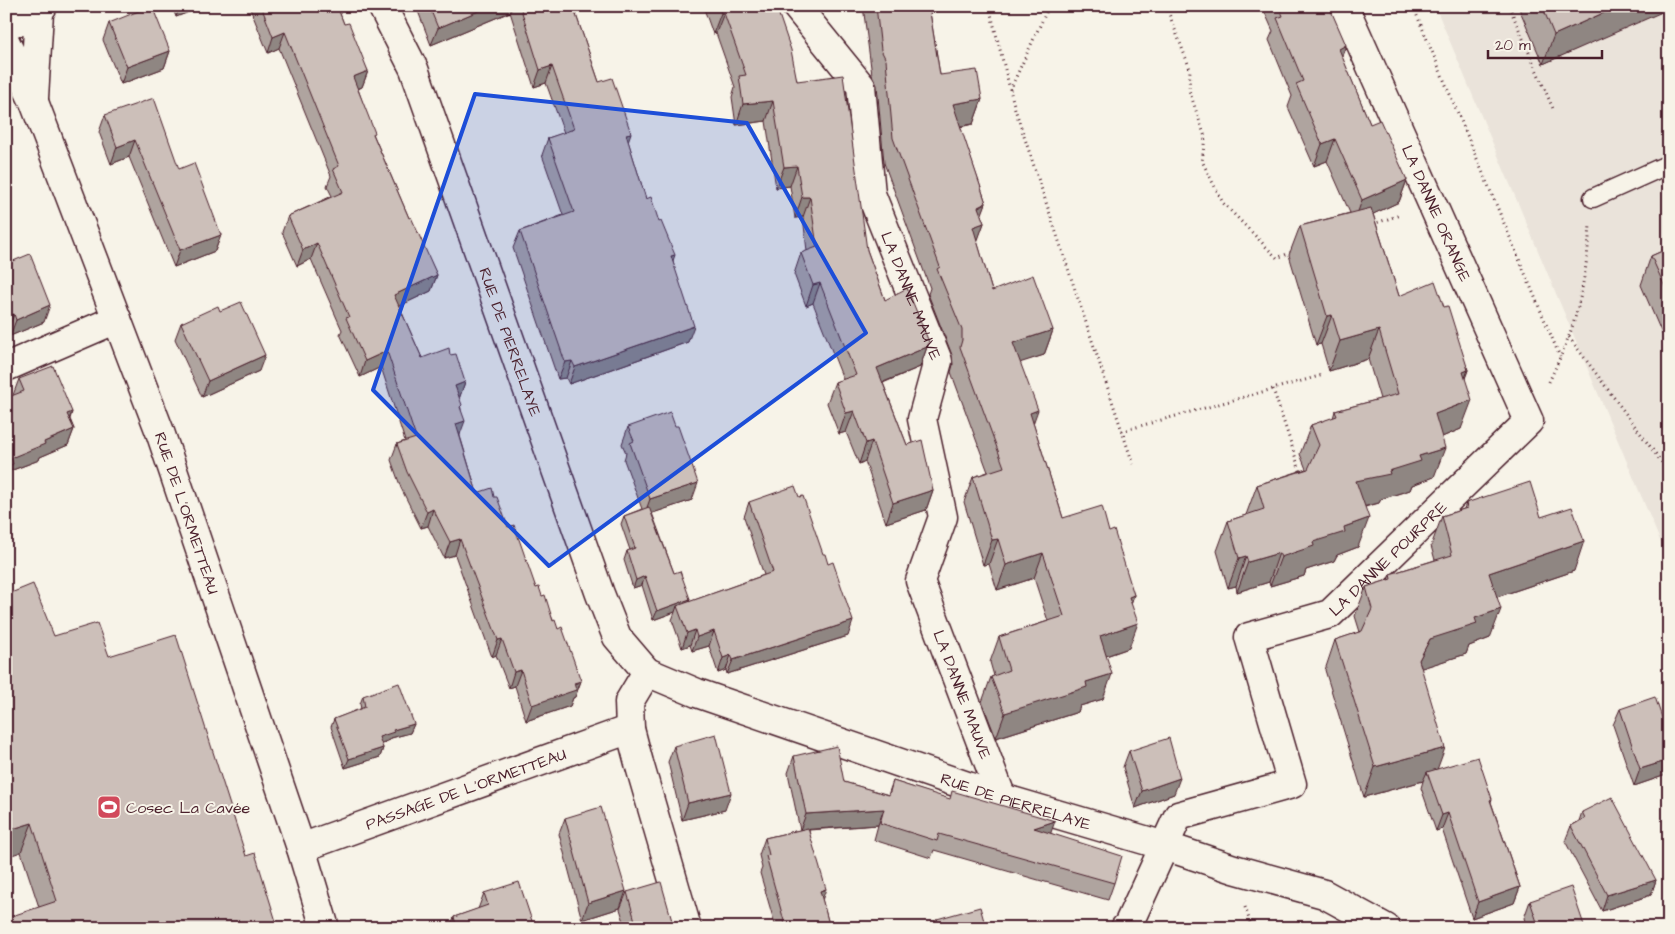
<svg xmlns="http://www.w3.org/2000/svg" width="1675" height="934" font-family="'Architects Daughter',sans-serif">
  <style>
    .built { fill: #eae3da }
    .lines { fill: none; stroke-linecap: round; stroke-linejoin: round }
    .lane-casing { stroke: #4a1f2b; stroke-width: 21 }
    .street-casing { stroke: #4a1f2b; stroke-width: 31 }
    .secondary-casing { stroke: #4a1f2b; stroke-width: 31 }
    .path { stroke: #4a1f2b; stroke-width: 3; stroke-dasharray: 1 4; stroke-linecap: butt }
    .lane { stroke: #f7f3e8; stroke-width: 18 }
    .street { stroke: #f7f3e8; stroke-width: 28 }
    .secondary { stroke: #f7f3e8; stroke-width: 28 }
    .wall { fill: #afa49f; stroke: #4a1f2b }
    .shaded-wall { fill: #8f8682; stroke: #4a1f2b }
    .building { fill: #ccbfb9; stroke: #4a1f2b }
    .marked { fill: #1d4ed8; fill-opacity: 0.2; stroke: #1d4ed8; stroke-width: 4; stroke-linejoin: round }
    .labels { text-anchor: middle; stroke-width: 4; stroke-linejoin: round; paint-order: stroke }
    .street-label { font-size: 16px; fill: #4a1f2b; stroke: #f7f3e8 }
    .poi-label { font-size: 16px; fill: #4a1f2b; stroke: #f7f3e8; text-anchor: start }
  </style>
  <rect width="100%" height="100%" fill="#f7f3e8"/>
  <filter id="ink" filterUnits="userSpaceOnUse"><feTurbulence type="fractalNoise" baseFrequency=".02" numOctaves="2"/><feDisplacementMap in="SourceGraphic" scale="10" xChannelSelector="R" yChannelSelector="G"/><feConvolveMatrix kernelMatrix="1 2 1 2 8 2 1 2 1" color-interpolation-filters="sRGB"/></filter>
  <g filter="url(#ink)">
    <path class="built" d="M 1435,6 L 1669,6 L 1669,562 Z"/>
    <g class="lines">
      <g class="lane-casing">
        <path id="lane" d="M 1593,198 L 1669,164"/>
      </g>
      <g class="street-casing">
        <g id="street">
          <path id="s1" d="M 382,6 L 414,69 L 600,594 L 617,637 L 647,672 L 629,702 L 630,729 L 639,763 L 687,928"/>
          <path id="s2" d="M 796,6 L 861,86 L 871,194 L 938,361 L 922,419 L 943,517 L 920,581 L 1002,798"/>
          <path d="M 6,367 L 117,319"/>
          <path id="s3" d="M 647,672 L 697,693 L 1002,798 L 1165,846 L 1234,869 L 1324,894 L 1386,928"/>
          <path id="s4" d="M 301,848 L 630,729"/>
          <path id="s5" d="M 1125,928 L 1128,925 L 1178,816 L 1292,784 L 1249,637 L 1330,614 L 1529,421 L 1344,6"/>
        </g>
      </g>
      <g class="secondary-casing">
        <g id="secondary">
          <path d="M 6,20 C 21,25 35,19 43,6"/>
          <path id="s6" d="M 6,43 L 34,102 L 160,432 L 301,848 L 325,928"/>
          <path d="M 34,98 L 39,12"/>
        </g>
      </g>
      <g class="path">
        <path d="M 989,6 L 1015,109 L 1133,464"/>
        <path d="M 1166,6 L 1190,69 L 1189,90 L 1205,137 L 1202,161 L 1223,203 L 1277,258 L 1292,252"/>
        <path d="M 1413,6 L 1560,357"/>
        <path d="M 1509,6 L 1554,111"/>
        <path d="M 1010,90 L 1049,6"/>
        <path d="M 1373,224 L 1400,215"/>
        <path d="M 1569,337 L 1669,472"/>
        <path d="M 1549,382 C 1559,360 1570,337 1576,314 C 1584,286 1588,254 1590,225"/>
        <path d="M 1273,389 L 1301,474"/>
        <path d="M 1122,431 L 1323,375"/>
        <path d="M 1245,907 L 1252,928"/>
      </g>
      <use href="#lane" class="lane"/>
      <use href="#street" class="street"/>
      <use href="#secondary" class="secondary"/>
    </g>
    <g class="wall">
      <path d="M 172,6 L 204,6 L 176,17 Z"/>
      <path d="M 249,6 L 337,6 L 344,24 L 368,71 L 362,87 L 358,89 L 374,136 L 409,218 L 437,275 L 431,291 L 399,306 L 422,358 L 450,355 L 465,382 L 459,399 L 461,409 L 460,436 L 477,493 L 494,497 L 536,588 L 542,596 L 581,681 L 575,697 L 573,698 L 570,706 L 526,721 L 515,686 L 509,688 L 496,655 L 492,657 L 455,555 L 444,558 L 428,526 L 421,528 L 401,488 L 391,460 L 397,444 L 405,441 L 381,367 L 360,377 L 340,334 L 342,330 L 311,259 L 297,266 L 282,232 L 288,216 L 332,196 L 327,186 L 331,176 L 279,48 L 268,53 Z"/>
      <path d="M 416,6 L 573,6 L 599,82 L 628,141 L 646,199 L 673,261 L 688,342 L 569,384 L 566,378 L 558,379 L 513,248 L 520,231 L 563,215 L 542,155 L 548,138 L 564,133 L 546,83 L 534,87 L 510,12 L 431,45 Z"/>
      <path d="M 703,6 L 776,6 L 797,81 L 867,250 L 885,300 L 927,347 L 920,367 L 883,383 L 907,445 L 933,490 L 926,510 L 886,523 L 865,461 L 859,464 L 846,432 L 839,434 L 827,403 L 835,382 L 843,379 L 813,303 L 806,306 L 794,274 L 801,253 L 807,251 L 803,217 L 795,218 L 790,186 L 776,188 L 766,121 L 736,125 L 732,97 L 735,87 L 716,33 L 713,34 Z"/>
      <path d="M 863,6 L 929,6 L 940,75 L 982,99 L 973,124 L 960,127 L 986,203 L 981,215 L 984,223 L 977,241 L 992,291 L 1053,330 L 1044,355 L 1020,362 L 1033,423 L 1063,518 L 1109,532 L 1134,595 L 1131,604 L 1129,648 L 1106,656 L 1103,699 L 1080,706 L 1078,712 L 996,738 L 982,702 L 991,677 L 994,676 L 990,662 L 999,637 L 1048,621 L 1034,578 L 997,590 L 989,564 L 983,565 L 964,502 L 973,477 L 988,472 L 951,372 L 953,365 L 952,355 L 928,294 L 930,288 L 884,163 L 877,85 L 872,75 Z"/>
      <path d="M 1262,6 L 1329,6 L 1342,57 L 1370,124 L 1407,180 L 1399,202 L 1373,214 L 1399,296 L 1444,307 L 1468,370 L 1465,378 L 1461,429 L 1442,437 L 1434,477 L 1412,485 L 1410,490 L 1381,499 L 1379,503 L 1365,507 L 1358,547 L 1337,555 L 1334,561 L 1306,570 L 1304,576 L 1270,586 L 1269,582 L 1237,592 L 1236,586 L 1228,588 L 1217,551 L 1228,521 L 1246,515 L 1257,485 L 1306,469 L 1300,454 L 1311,425 L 1333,418 L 1335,411 L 1380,399 L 1368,359 L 1329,371 L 1321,344 L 1316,345 L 1289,255 L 1300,226 L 1350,213 L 1327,161 L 1314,166 L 1288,107 L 1292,96 L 1269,40 L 1273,31 Z"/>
      <path d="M 1518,6 L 1669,6 L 1543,64 Z"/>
      <path d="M 109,23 L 170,51 L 164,68 L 121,84 L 103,40 Z"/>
      <path d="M 105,115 L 179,169 L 221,235 L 215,251 L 174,267 L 129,157 L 111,164 L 99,132 Z"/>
      <path d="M 1669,248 L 1669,350 L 1641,285 L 1651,256 Z"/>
      <path d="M 6,264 L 44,322 L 10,336 L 8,330 L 6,331 Z"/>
      <path d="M 220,311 L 259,371 L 202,397 L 175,339 L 181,323 Z"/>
      <path d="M 19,379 L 72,412 L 70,419 L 74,429 L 68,445 L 40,457 L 39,460 L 10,471 L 7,480 L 13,395 Z"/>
      <path d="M 628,427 L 692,500 L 652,513 L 674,573 L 690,599 L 689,602 L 764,575 L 744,517 L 749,502 L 848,636 L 727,674 L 726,670 L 718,673 L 709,646 L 692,651 L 690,645 L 682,648 L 672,620 L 675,612 L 653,620 L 642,585 L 633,588 L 624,560 L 627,551 L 630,550 L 621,524 L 624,516 L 642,509 L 624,460 L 626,453 L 622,444 Z"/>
      <path d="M 1466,503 L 1541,517 L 1574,571 L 1497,597 L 1490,638 L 1469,646 L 1466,654 L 1421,668 L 1437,769 L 1492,799 L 1491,802 L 1520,887 L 1514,903 L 1472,918 L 1442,829 L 1436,831 L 1421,788 L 1423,781 L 1364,797 L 1325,670 L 1335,640 L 1360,632 L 1355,616 L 1366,587 L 1388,580 L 1390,574 L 1435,560 L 1431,546 L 1442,516 L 1464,509 Z"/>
      <path d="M 54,636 L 109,656 L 246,856 L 278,928 L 39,907 L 21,852 Z"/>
      <path d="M 363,696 L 414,724 L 410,733 L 391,738 L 390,740 L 381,744 L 383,748 L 380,757 L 345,768 L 331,727 L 334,719 L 361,709 L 360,704 Z"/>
      <path d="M 1620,709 L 1669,738 L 1669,774 L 1634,786 L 1613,725 Z"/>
      <path d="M 674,746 L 725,810 L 682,820 L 668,762 Z"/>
      <path d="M 1129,751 L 1174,794 L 1135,808 L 1123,767 Z"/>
      <path d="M 794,756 L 844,782 L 888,795 L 893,781 L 1051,833 L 1114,883 L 1108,900 L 934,850 L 931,858 L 874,840 L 878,825 L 809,830 L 822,899 L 830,928 L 776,928 L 760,873 L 762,868 L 759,855 L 765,838 L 800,830 L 788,773 Z"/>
      <path d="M 1582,812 L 1656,880 L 1651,895 L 1602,911 L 1565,841 L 1571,826 L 1579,821 Z"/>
      <path d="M 565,818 L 620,908 L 582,920 L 559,834 Z"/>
      <path d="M 627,892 L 674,928 L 626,928 L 620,909 Z"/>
      <path d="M 484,893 L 534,927 L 534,928 L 450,928 L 454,917 L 478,909 Z"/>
      <path d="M 1530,901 L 1585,928 L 1527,928 L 1524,918 Z"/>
      <path d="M 937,919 L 986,928 L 934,928 Z"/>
    </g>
    <g class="shaded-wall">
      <path d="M 180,6 L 204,6 L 176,17 Z"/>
      <path d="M 490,6 L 513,6 L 510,12 L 431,45 L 438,28 Z"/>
      <path d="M 1619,6 L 1669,6 L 1669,9 L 1543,64 L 1554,35 Z"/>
      <path d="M 721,13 L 724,13 L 716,33 L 713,34 Z"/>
      <path d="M 285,32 L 279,48 L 268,53 L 273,37 Z"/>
      <path d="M 1346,45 L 1338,67 L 1339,49 Z"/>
      <path d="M 170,51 L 164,68 L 121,84 L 127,67 Z"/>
      <path d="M 552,66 L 546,83 L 534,87 L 540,70 Z"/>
      <path d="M 368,71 L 362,87 L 347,93 L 353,77 Z"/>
      <path d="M 982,99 L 973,124 L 944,129 L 953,104 Z"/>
      <path d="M 773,101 L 766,121 L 736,125 L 743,104 Z"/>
      <path d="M 631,133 L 625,150 L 626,134 Z"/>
      <path d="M 1335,139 L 1327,161 L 1314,166 L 1322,144 Z"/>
      <path d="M 135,140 L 129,157 L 111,164 L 117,147 Z"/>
      <path d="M 797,166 L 790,186 L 776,188 L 784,167 Z"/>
      <path d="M 1407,180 L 1399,202 L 1354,223 L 1362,200 Z"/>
      <path d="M 802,197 L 810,197 L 803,217 L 795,218 Z"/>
      <path d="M 986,203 L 978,225 L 984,223 L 975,248 L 964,252 L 978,207 Z"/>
      <path d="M 221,235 L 215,251 L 174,267 L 180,250 Z"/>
      <path d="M 317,243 L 311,259 L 297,266 L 303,250 Z"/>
      <path d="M 675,255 L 669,272 L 671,256 Z"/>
      <path d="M 437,275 L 431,291 L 389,311 L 394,295 Z"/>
      <path d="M 820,283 L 813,303 L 806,306 L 813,285 Z"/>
      <path d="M 50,305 L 44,322 L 10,336 L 16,320 Z"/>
      <path d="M 14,314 L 8,330 L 6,331 L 6,317 Z"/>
      <path d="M 1332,315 L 1321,344 L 1316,345 L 1327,316 Z"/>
      <path d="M 694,326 L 688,342 L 569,384 L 575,367 Z"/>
      <path d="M 1053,330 L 1044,355 L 1004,368 L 1013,343 Z"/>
      <path d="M 1379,330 L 1368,359 L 1329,371 L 1340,341 Z"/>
      <path d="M 927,347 L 920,367 L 869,388 L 877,368 Z"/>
      <path d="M 387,351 L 381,367 L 360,377 L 365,361 Z"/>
      <path d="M 265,355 L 259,371 L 202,397 L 208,381 Z"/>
      <path d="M 572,361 L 566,378 L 558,379 L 565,362 Z"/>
      <path d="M 1468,370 L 1457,400 L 1463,372 Z"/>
      <path d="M 465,382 L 459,399 L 455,386 Z"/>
      <path d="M 1472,400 L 1461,429 L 1425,444 L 1435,414 Z"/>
      <path d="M 1038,410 L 1029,435 L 1030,413 Z"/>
      <path d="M 854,411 L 846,432 L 839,434 L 846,413 Z"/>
      <path d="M 72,412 L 66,427 L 67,414 Z"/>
      <path d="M 465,421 L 459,437 L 456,424 Z"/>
      <path d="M 74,429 L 68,445 L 40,457 L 39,460 L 10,471 L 7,480 L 6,480 L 6,466 L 11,458 L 44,442 Z"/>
      <path d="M 872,441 L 865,461 L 859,464 L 866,443 Z"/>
      <path d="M 1445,448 L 1434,477 L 1412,485 L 1410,490 L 1381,499 L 1379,503 L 1346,511 L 1356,481 L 1389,471 L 1419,456 Z"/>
      <path d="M 698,483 L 692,500 L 644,516 L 650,499 Z"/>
      <path d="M 933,490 L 926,510 L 886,523 L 893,503 Z"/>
      <path d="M 433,509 L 428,526 L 421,528 L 427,512 Z"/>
      <path d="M 1369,518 L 1358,547 L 1337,555 L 1334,561 L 1306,570 L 1304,576 L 1270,586 L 1281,557 L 1344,527 Z"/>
      <path d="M 460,539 L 455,555 L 444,558 L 450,542 Z"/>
      <path d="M 998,539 L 989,564 L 983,565 L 992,540 Z"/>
      <path d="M 1584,541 L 1574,571 L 1479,603 L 1489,573 Z"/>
      <path d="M 1043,553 L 1034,578 L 997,590 L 1006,565 Z"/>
      <path d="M 1279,553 L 1269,582 L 1237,592 L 1248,562 Z"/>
      <path d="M 1246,556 L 1236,586 L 1228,588 L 1239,558 Z"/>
      <path d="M 645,576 L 642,585 L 633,588 L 636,580 Z"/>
      <path d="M 1134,595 L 1125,620 L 1129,597 Z"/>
      <path d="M 690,599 L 687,608 L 677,606 L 675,612 L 653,620 L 657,611 Z"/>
      <path d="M 1501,609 L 1490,638 L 1469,646 L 1466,654 L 1419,669 L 1419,660 L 1430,639 L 1475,618 Z"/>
      <path d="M 853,621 L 848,636 L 727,674 L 733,660 Z"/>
      <path d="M 1138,623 L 1129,648 L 1091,661 L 1100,636 Z"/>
      <path d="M 695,630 L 690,645 L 682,648 L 687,633 Z"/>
      <path d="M 714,631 L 709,646 L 692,651 L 697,637 Z"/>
      <path d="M 502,639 L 496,655 L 492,657 L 498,640 Z"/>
      <path d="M 731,655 L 726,670 L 718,673 L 723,658 Z"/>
      <path d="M 521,670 L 515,686 L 509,688 L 514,672 Z"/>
      <path d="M 1112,674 L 1103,699 L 1080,706 L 1078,712 L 996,738 L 1005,713 L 1086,682 Z"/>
      <path d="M 581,681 L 575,697 L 573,698 L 570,706 L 526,721 L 532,705 Z"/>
      <path d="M 414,724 L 410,733 L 391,738 L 390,740 L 376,745 L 379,737 L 393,730 Z"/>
      <path d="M 383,748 L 380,757 L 345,768 L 349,759 Z"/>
      <path d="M 1445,748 L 1434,778 L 1427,772 L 1423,781 L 1364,797 L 1375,767 Z"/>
      <path d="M 1669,760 L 1669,774 L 1634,786 L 1640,769 Z"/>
      <path d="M 1180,778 L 1174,794 L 1135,808 L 1142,791 Z"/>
      <path d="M 731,793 L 725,810 L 682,820 L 688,803 Z"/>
      <path d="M 884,809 L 878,825 L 800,830 L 806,814 Z"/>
      <path d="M 1448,813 L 1442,829 L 1436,831 L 1442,815 Z"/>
      <path d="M 1055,821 L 1049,838 L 1034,828 Z"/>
      <path d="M 32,823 L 21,852 L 6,857 L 6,831 Z"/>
      <path d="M 1656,880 L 1651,895 L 1602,911 L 1607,895 Z"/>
      <path d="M 1520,887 L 1514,903 L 1472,918 L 1478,902 Z"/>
      <path d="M 826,889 L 820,906 L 820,891 Z"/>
      <path d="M 626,891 L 620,908 L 582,920 L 588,903 Z"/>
    </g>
    <g class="building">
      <path d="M 151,6 L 152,6 L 170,51 L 127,67 L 109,23 Z"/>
      <path d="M 261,6 L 337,6 L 344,24 L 349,23 L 368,71 L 353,77 L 375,133 L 373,134 L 409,218 L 411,217 L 437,275 L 394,295 L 422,358 L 449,348 L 450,355 L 456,354 L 465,382 L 455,386 L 462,405 L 460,407 L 465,421 L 456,424 L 477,493 L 492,488 L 494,497 L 497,497 L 508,527 L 514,525 L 536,588 L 539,587 L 542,596 L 545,595 L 553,621 L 555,620 L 558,629 L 562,627 L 581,681 L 574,683 L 576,690 L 532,705 L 521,670 L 514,672 L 502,639 L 498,640 L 460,539 L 450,542 L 433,509 L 427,512 L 407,472 L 397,444 L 416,438 L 387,351 L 365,361 L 346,318 L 349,317 L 317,243 L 303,250 L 288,216 L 343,192 L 333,169 L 339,166 L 285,32 L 273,37 Z"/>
      <path d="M 429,6 L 490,6 L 438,28 Z"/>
      <path d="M 520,6 L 573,6 L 599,82 L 612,78 L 631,133 L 626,134 L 646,199 L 651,197 L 659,222 L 661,221 L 675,255 L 671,256 L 694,326 L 575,367 L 572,361 L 565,362 L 520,231 L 574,212 L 548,138 L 574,129 L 552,66 L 540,70 Z"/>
      <path d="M 718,6 L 776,6 L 791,50 L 797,81 L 843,75 L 867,250 L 885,300 L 907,288 L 929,342 L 927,347 L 877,368 L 907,445 L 922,440 L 933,490 L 893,503 L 872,441 L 866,443 L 854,411 L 846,413 L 835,382 L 856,375 L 820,283 L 813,285 L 801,253 L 817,247 L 810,197 L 802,197 L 797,166 L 784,167 L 773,101 L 743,104 L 739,76 L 746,75 L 724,13 L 721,13 Z"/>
      <path d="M 876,6 L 929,6 L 940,75 L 977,70 L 982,99 L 953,104 L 986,203 L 978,207 L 984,223 L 973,227 L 992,291 L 1033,275 L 1053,330 L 1013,343 L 1038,410 L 1030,413 L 1063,518 L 1102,506 L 1109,532 L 1114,530 L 1134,595 L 1129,597 L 1138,623 L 1100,636 L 1112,674 L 1086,682 L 1087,687 L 1005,713 L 991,677 L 1009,670 L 999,637 L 1064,616 L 1043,553 L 1006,565 L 998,539 L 992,540 L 973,477 L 1004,467 L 960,347 L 962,340 L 962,330 L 937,269 L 940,267 L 893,138 L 886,60 L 881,50 Z"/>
      <path d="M 1279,6 L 1329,6 L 1346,45 L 1339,49 L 1370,124 L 1380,120 L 1407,180 L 1362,200 L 1335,139 L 1322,144 L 1296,84 L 1303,81 L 1277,18 L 1283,16 Z"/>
      <path d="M 1542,6 L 1619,6 L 1554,35 Z"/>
      <path d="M 154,98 L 179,169 L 194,163 L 221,235 L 180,250 L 135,140 L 117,147 L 105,115 Z"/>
      <path d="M 1371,208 L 1399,296 L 1435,281 L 1444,307 L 1448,306 L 1468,370 L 1463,372 L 1472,400 L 1435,414 L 1445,448 L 1419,456 L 1421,461 L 1389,471 L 1390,474 L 1356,481 L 1369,518 L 1344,527 L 1345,532 L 1313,542 L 1314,546 L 1281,557 L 1279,553 L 1248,562 L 1246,556 L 1239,558 L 1228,521 L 1264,509 L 1257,485 L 1308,469 L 1319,445 L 1311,425 L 1337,416 L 1335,411 L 1398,394 L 1379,330 L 1340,341 L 1332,315 L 1327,316 L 1300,226 Z"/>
      <path d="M 1669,248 L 1669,296 L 1651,256 Z"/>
      <path d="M 30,254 L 50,305 L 16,320 L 14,314 L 6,317 L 6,264 Z"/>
      <path d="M 241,302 L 265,355 L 208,381 L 181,323 L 218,306 L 220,311 Z"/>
      <path d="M 53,366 L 72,412 L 67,414 L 74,429 L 44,442 L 45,444 L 11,458 L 13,464 L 6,466 L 6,398 L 24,391 L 19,379 Z"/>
      <path d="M 670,412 L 675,426 L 678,426 L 698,483 L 650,499 L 630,443 L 634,441 L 628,427 Z"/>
      <path d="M 1530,482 L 1541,517 L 1572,507 L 1584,541 L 1489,573 L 1501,609 L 1475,618 L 1477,624 L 1430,639 L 1419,660 L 1445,748 L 1375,767 L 1335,640 L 1362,631 L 1372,609 L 1366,587 L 1391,579 L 1390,574 L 1452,555 L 1442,516 L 1467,508 L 1466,503 Z"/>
      <path d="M 795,486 L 799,497 L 803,496 L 823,554 L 825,554 L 828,564 L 833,562 L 853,621 L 733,660 L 731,655 L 723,658 L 714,631 L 697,637 L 695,630 L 687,633 L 677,606 L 773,572 L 749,502 Z"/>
      <path d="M 649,507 L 674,573 L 680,571 L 690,599 L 657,611 L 645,576 L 636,580 L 627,551 L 635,548 L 624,516 Z"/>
      <path d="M 33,584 L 54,636 L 97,623 L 109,656 L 176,635 L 246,856 L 255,853 L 278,928 L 6,928 L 6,918 L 57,901 L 32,823 L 6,831 L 6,595 Z"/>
      <path d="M 399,683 L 414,724 L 393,730 L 394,732 L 379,737 L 383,748 L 349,759 L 334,719 L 365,707 L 363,696 Z"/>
      <path d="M 1655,697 L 1669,738 L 1669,760 L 1640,769 L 1620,709 Z"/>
      <path d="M 716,734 L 731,793 L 688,803 L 674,746 Z"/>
      <path d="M 1169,738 L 1180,778 L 1142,791 L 1129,751 Z"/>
      <path d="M 837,746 L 844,782 L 889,795 L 893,781 L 950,799 L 952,791 L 1055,821 L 1034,828 L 1122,856 L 1114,883 L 939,834 L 937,841 L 880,823 L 884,809 L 806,814 L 794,756 Z"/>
      <path d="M 1478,757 L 1492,799 L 1490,800 L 1520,887 L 1478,902 L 1448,813 L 1442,815 L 1427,772 Z"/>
      <path d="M 1612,797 L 1656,880 L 1607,895 L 1571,826 L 1585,818 L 1582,812 Z"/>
      <path d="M 601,807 L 626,891 L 588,903 L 565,818 Z"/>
      <path d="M 808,828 L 826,889 L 820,891 L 830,928 L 786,928 L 766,856 L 769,855 L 765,838 Z"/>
      <path d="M 519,882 L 534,927 L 531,928 L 457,928 L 454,917 L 488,905 L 484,893 Z"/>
      <path d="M 661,882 L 674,928 L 637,928 L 627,892 Z"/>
      <path d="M 1571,887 L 1585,928 L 1539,928 L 1530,901 Z"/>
      <path d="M 980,907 L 986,928 L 940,928 L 937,919 Z"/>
    </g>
  </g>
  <path class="marked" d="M 475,94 L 747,123 L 866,333 L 549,566 L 373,390 Z"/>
  <defs>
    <g id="stadium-square" transform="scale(1.25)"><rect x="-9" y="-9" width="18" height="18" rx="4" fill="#d1495b" stroke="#f7f3e8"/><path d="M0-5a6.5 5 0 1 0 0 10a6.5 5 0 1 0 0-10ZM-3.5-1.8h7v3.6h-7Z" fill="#fff"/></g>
  </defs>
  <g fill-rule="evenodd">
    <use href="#stadium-square" x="109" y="807"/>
  </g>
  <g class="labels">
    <g class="street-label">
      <text transform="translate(1437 213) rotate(66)" y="6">LA DANNE ORANGE</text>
      <text dy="6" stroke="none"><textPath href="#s2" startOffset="321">LA DANNE MAUVE</textPath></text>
      <text dy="6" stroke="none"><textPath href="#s1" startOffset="360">RUE DE PIERRELAYE</textPath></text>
      <text dy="6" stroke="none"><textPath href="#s6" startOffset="504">RUE DE L'ORMETTEAU</textPath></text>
      <text dy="6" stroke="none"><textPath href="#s5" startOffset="560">LA DANNE POURPRE</textPath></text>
      <text dy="6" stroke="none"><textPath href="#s2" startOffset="741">LA DANNE MAUVE</textPath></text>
      <text dy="6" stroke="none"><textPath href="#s4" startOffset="175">PASSAGE DE L'ORMETTEAU</textPath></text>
      <text dy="6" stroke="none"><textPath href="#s3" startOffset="391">RUE DE PIERRELAYE</textPath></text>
    </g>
    <g class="poi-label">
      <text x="126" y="813">Cosec La Cavée</text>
    </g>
  </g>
  <rect width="1675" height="934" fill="none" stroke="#f7f3e8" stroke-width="25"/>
  <rect x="12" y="12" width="1650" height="909" fill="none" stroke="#4a1f2b" stroke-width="2" filter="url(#ink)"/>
  <path d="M1488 50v8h114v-8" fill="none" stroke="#4a1f2b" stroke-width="2.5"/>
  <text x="1495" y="50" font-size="15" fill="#4a1f2b" stroke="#f7f3e8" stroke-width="4" paint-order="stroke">20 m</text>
</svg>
